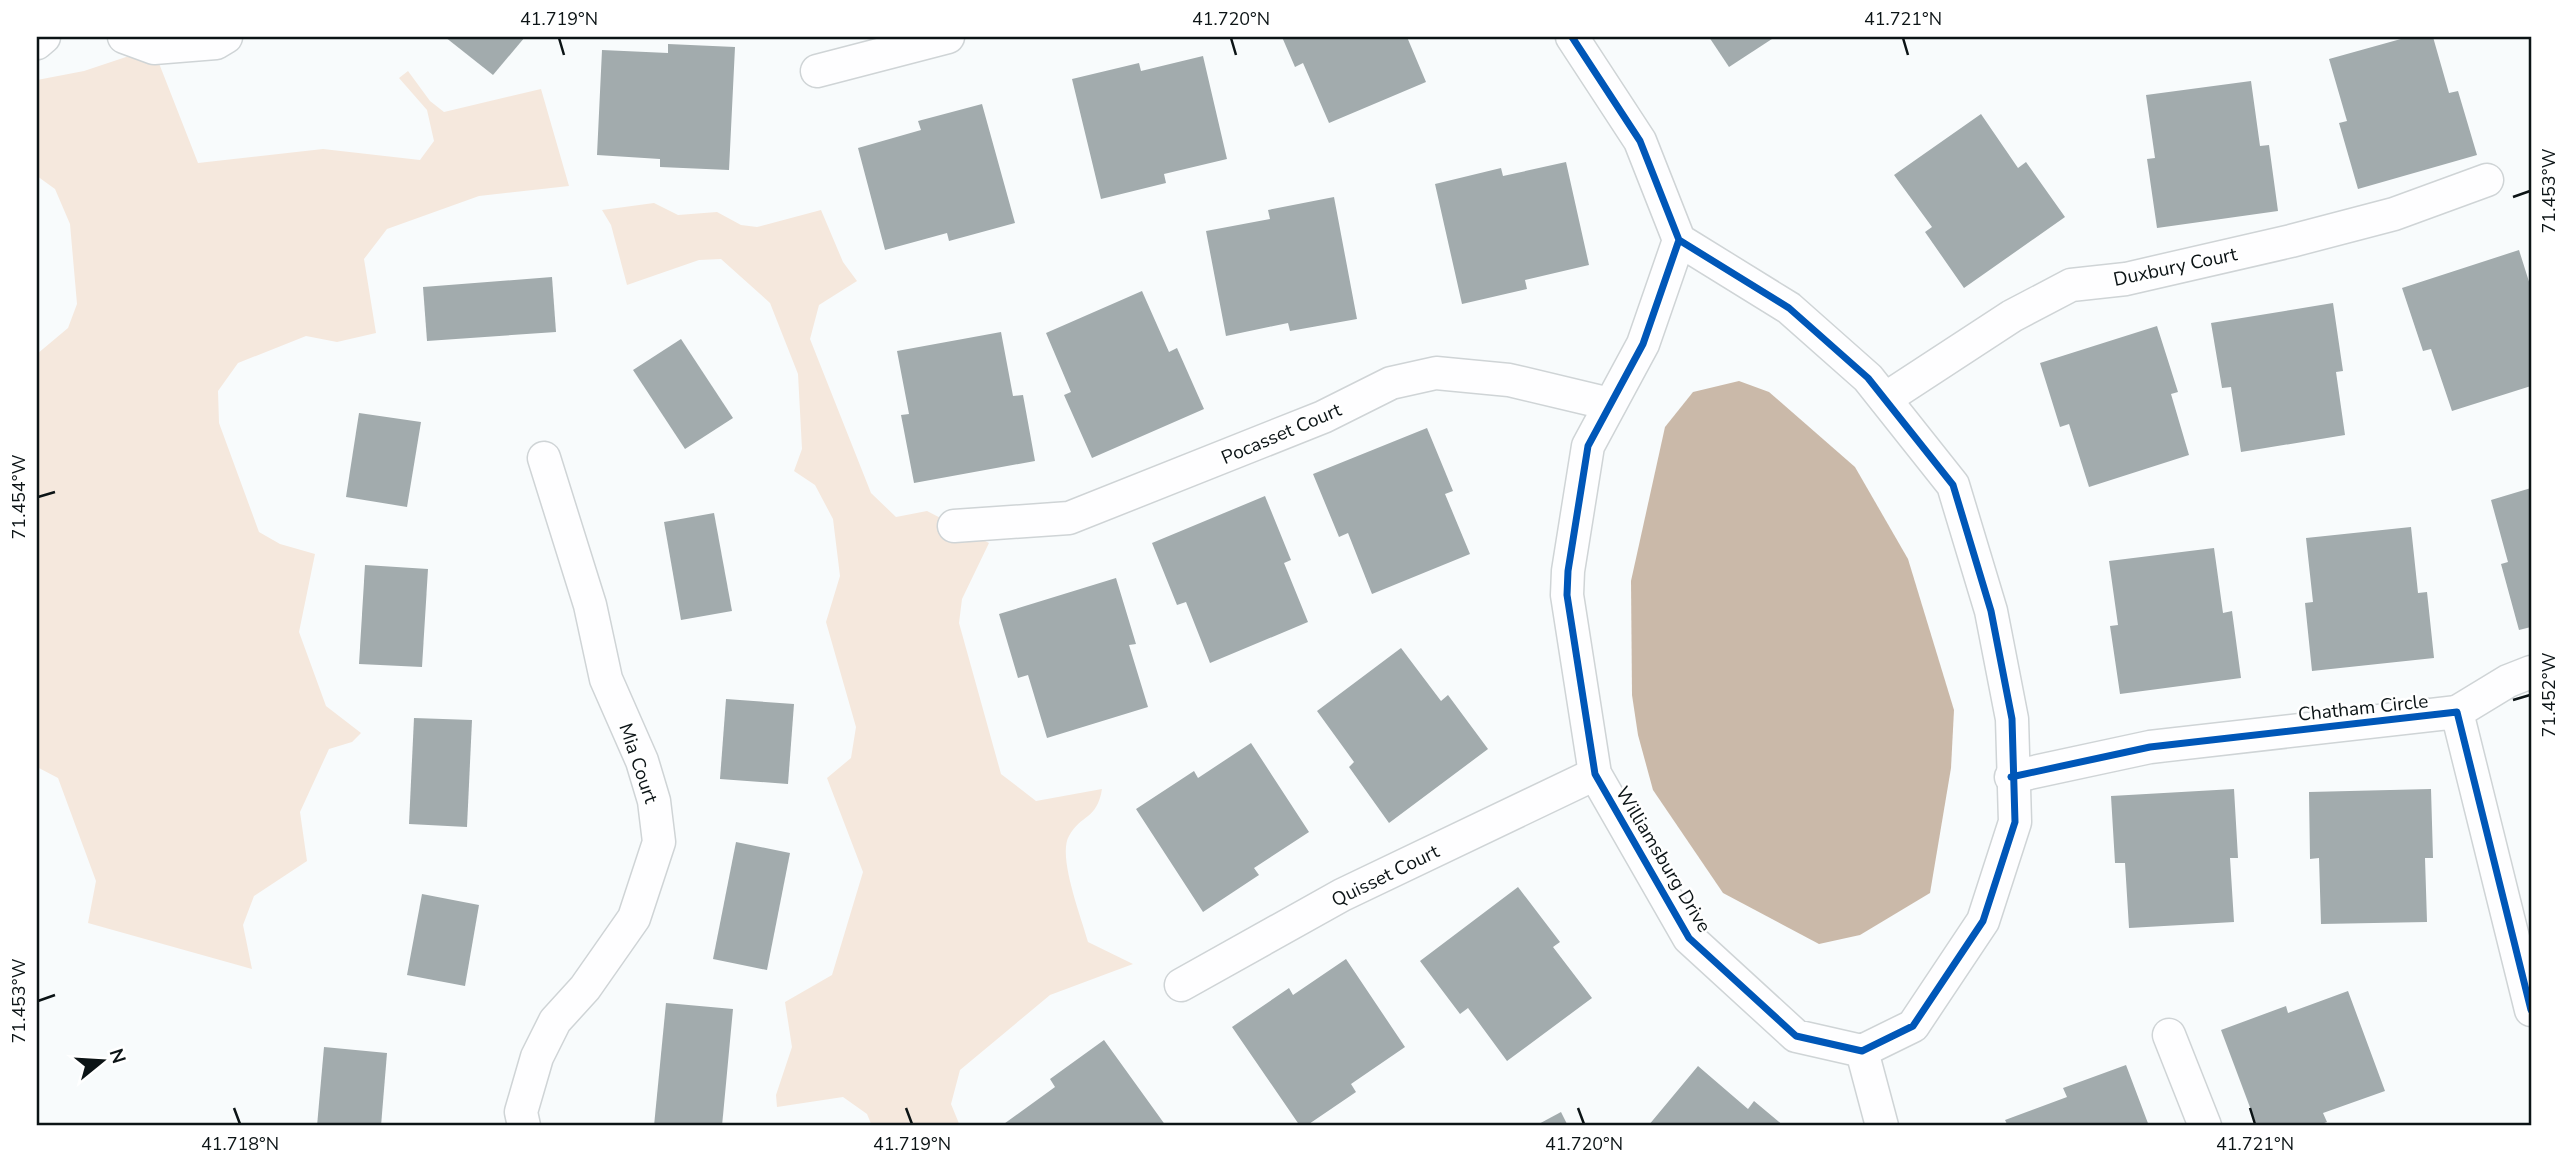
<svg xmlns="http://www.w3.org/2000/svg" width="2568" height="1163" font-family="'Nunito Sans',sans-serif">
  <style>
    .green { fill: #f5e8dd }
    .water { fill: #cab9a9 }
    .building { fill: #a2abad }
    .lines { fill: none; stroke-linecap: round; stroke-linejoin: round }
    .minor-casing { stroke: #cfd4d6; stroke-width: 35 }
    .minor { stroke: #fefeff; stroke-width: 32 }
    .cycleway-casing { stroke: #fff; stroke-width: 11 }
    .cycleway { stroke: #0057b8; stroke-width: 7 }
    .ticks { fill: none; stroke: #0c1416; stroke-width: 2.5 }
    .labels { text-anchor: middle; stroke-width: 5; stroke-linejoin: round; paint-order: stroke }
    .street-label { font-size: 19px; fill: #0c1416; stroke: #fff }
    .neatline { fill: none; stroke: #0c1416; stroke-width: 2.5 }
    .ticks-label { font-size: 18px; text-anchor: middle; fill: #0c1416 }
  </style>
  <rect width="100%" height="100%" fill="#f8fbfc"/>
  <g class="green">
    <path d="M 153,48 L 198,163 L 323,149 L 420,160 L 434,141 L 427,110 L 399,78 L 408,71 L 430,101 L 444,112 L 541,89 L 569,186 L 479,196 L 387,229 L 364,259 L 376,333 L 337,342 L 306,336 L 238,363 L 218,391 L 219,423 L 259,532 L 280,544 L 315,554 L 299,632 L 326,706 L 361,733 L 352,742 L 329,749 L 300,812 L 307,861 L 254,896 L 243,925 L 252,969 L 88,923 L 96,881 L 58,778 L 37,767 L 37,354 L 68,328 L 77,304 L 70,224 L 55,189 L 37,176 L 37,80 L 84,71 Z"/>
    <path d="M 654,203 L 678,215 L 717,212 L 741,225 L 757,227 L 821,210 L 843,262 L 857,281 L 819,305 L 810,339 L 871,493 L 896,517 L 927,511 L 989,543 L 962,599 L 959,623 L 1001,774 L 1036,801 L 1102,789 C 1097,820 1081,814 1069,836 C 1057,856 1082,919 1088,942 L 1133,964 L 1050,995 L 960,1070 L 951,1104 L 960,1126 L 872,1126 L 867,1114 L 843,1097 L 777,1107 L 776,1095 L 792,1047 L 785,1002 L 832,975 L 863,872 L 827,778 L 851,758 L 856,727 L 826,622 L 840,576 L 833,519 L 815,485 L 794,471 L 802,449 L 798,374 L 770,303 L 721,259 L 699,260 L 627,285 L 611,225 L 602,210 Z"/>
  </g>
  <path class="water" d="M 1739,381 L 1769,392 L 1855,467 L 1908,559 L 1954,710 L 1951,768 L 1930,893 L 1860,935 L 1819,944 L 1723,893 L 1653,790 L 1638,735 L 1632,695 L 1631,581 L 1665,427 L 1693,392 Z"/>
  <g class="building">
    <path d="M 445,37 L 525,37 L 493,75 Z"/>
    <path d="M 1282,37 L 1407,37 L 1426,82 L 1329,123 L 1303,63 L 1295,67 Z"/>
    <path d="M 1709,37 L 1775,37 L 1729,67 Z"/>
    <path d="M 2408,37 L 2433,37 L 2449,93 L 2458,91 L 2477,155 L 2358,189 L 2339,123 L 2347,121 L 2329,59 Z"/>
    <path d="M 668,44 L 735,47 L 729,170 L 660,167 L 660,159 L 597,155 L 602,50 L 668,53 Z"/>
    <path d="M 1203,56 L 1227,159 L 1164,174 L 1166,183 L 1101,199 L 1072,79 L 1139,63 L 1141,71 Z"/>
    <path d="M 2251,81 L 2260,146 L 2269,145 L 2278,211 L 2157,228 L 2147,159 L 2155,158 L 2146,95 Z"/>
    <path d="M 982,104 L 1015,223 L 949,241 L 947,233 L 885,250 L 858,148 L 921,130 L 918,121 Z"/>
    <path d="M 1981,114 L 2018,168 L 2026,162 L 2065,217 L 1964,288 L 1925,232 L 1932,227 L 1894,175 Z"/>
    <path d="M 1566,162 L 1589,265 L 1525,280 L 1527,289 L 1462,304 L 1435,184 L 1501,168 L 1503,176 Z"/>
    <path d="M 1334,197 L 1357,319 L 1290,331 L 1288,323 L 1226,336 L 1206,231 L 1270,219 L 1268,210 Z"/>
    <path d="M 2519,250 L 2531,288 L 2531,386 L 2452,411 L 2431,349 L 2423,351 L 2402,288 Z"/>
    <path d="M 552,277 L 556,332 L 427,341 L 423,287 Z"/>
    <path d="M 1142,291 L 1169,352 L 1177,348 L 1204,409 L 1092,458 L 1064,395 L 1071,392 L 1046,333 Z"/>
    <path d="M 2333,303 L 2343,371 L 2336,372 L 2345,435 L 2241,452 L 2231,387 L 2222,388 L 2211,323 Z"/>
    <path d="M 2157,326 L 2178,392 L 2171,394 L 2189,455 L 2089,487 L 2069,424 L 2060,427 L 2040,363 Z"/>
    <path d="M 1001,332 L 1013,396 L 1023,395 L 1035,461 L 914,483 L 901,415 L 909,414 L 897,351 Z"/>
    <path d="M 681,339 L 733,418 L 685,449 L 633,370 Z"/>
    <path d="M 359,413 L 421,422 L 407,507 L 346,497 Z"/>
    <path d="M 1427,428 L 1453,491 L 1445,494 L 1470,554 L 1372,594 L 1348,533 L 1339,537 L 1313,474 Z"/>
    <path d="M 2531,488 L 2531,627 L 2519,630 L 2501,564 L 2508,562 L 2491,500 Z"/>
    <path d="M 1265,496 L 1291,560 L 1284,563 L 1308,622 L 1210,663 L 1186,602 L 1177,605 L 1152,543 Z"/>
    <path d="M 714,513 L 732,611 L 681,620 L 664,522 Z"/>
    <path d="M 2411,527 L 2418,593 L 2427,592 L 2434,658 L 2312,671 L 2305,603 L 2313,602 L 2306,538 Z"/>
    <path d="M 2214,548 L 2223,613 L 2232,611 L 2241,678 L 2120,694 L 2110,626 L 2118,625 L 2109,561 Z"/>
    <path d="M 365,565 L 428,569 L 422,667 L 359,664 Z"/>
    <path d="M 1116,578 L 1136,644 L 1129,645 L 1148,707 L 1047,738 L 1028,675 L 1018,678 L 999,614 Z"/>
    <path d="M 1401,648 L 1441,701 L 1448,695 L 1488,749 L 1389,823 L 1349,767 L 1354,762 L 1317,711 Z"/>
    <path d="M 726,699 L 794,704 L 788,784 L 720,779 Z"/>
    <path d="M 414,718 L 472,720 L 467,827 L 409,824 Z"/>
    <path d="M 1251,743 L 1309,832 L 1254,868 L 1259,875 L 1203,912 L 1136,809 L 1194,771 L 1198,778 Z"/>
    <path d="M 2234,789 L 2238,858 L 2230,858 L 2234,922 L 2129,928 L 2125,863 L 2115,863 L 2111,796 Z"/>
    <path d="M 2431,789 L 2433,858 L 2425,858 L 2427,922 L 2321,924 L 2319,858 L 2310,859 L 2309,792 Z"/>
    <path d="M 736,842 L 790,853 L 767,970 L 713,959 Z"/>
    <path d="M 1518,887 L 1560,942 L 1553,947 L 1592,998 L 1507,1061 L 1468,1008 L 1460,1014 L 1420,961 Z"/>
    <path d="M 422,894 L 479,905 L 465,986 L 407,975 Z"/>
    <path d="M 1346,959 L 1405,1047 L 1351,1084 L 1356,1092 L 1306,1126 L 1300,1126 L 1232,1027 L 1289,988 L 1293,995 Z"/>
    <path d="M 2348,991 L 2385,1091 L 2323,1113 L 2327,1122 L 2316,1126 L 2257,1126 L 2221,1030 L 2286,1006 L 2288,1013 Z"/>
    <path d="M 666,1003 L 733,1009 L 722,1126 L 654,1126 Z"/>
    <path d="M 1104,1040 L 1166,1126 L 1001,1126 L 1055,1087 L 1050,1079 Z"/>
    <path d="M 324,1047 L 387,1053 L 381,1126 L 317,1126 Z"/>
    <path d="M 2126,1065 L 2149,1126 L 2008,1126 L 2005,1120 L 2067,1097 L 2063,1088 Z"/>
    <path d="M 1698,1066 L 1748,1109 L 1754,1101 L 1784,1126 L 1648,1126 Z"/>
    <path d="M 1561,1112 L 1568,1126 L 1535,1126 Z"/>
  </g>
  <g class="lines">
    <g class="minor-casing">
      <g id="minor">
        <path d="M 124,37 L 154,48 L 216,43 L 226,37"/>
        <path d="M 1572,37 L 1640,141 L 1679,240 L 1789,308 L 1868,378 L 1953,485 L 1991,611 L 2012,719 L 2015,822 L 1983,921 L 1913,1026 L 1862,1051 L 1796,1036 L 1689,938 L 1595,774 L 1567,595 L 1568,571 L 1588,446 L 1643,344 L 1679,240"/>
        <path d="M 37,43 L 44,37"/>
        <path d="M 817,71 L 948,37"/>
        <path d="M 1885,399 L 2012,316 L 2071,285 L 2126,279 L 2291,241 L 2394,214 L 2487,180"/>
        <path d="M 954,526 L 1069,518 L 1323,417 L 1391,383 L 1436,373 L 1509,380 L 1610,404"/>
        <path d="M 2457,712 L 2508,681 L 2531,672"/>
        <path d="M 2011,777 L 2150,747 L 2457,712 L 2531,1010"/>
        <path d="M 1181,985 L 1342,895 L 1595,774"/>
        <path d="M 2169,1035 L 2205,1126"/>
        <path d="M 1862,1051 L 1882,1126"/>
        <path d="M 524,1126 L 521,1112 L 537,1057 L 555,1021 L 585,988 L 634,918 L 659,842 L 654,801 L 642,761 L 606,679 L 590,605 L 544,458"/>
      </g>
    </g>
    <use href="#minor" class="minor"/>
    <g class="cycleway-casing">
      <g id="cycleway">
        <path d="M 1572,37 L 1640,141 L 1679,240 L 1789,308 L 1868,378 L 1953,485 L 1991,611 L 2012,719 L 2015,822 L 1983,921 L 1913,1026 L 1862,1051 L 1796,1036 L 1689,938 L 1595,774 L 1567,595 L 1568,571 L 1588,446 L 1643,344 L 1679,240"/>
        <path d="M 2011,777 L 2150,747 L 2457,712 L 2531,1010"/>
      </g>
    </g>
    <use href="#cycleway" class="cycleway"/>
  </g>
  <path class="ticks" d="M 559,38 L 564,55M 1231,38 L 1236,55M 1903,38 L 1908,55M 2513,197 L 2530,191M 38,497 L 55,492M 2513,700 L 2530,695M 38,1001 L 55,995M 234,1108 L 240,1124M 906,1108 L 912,1124M 1578,1108 L 1584,1124M 2250,1108 L 2255,1124"/>
  <g class="labels">
    <g class="street-label">
      <text transform="translate(2175 266) rotate(-12)" y="7">Duxbury Court</text>
      <text transform="translate(1281 433) rotate(-23)" y="7">Pocasset Court</text>
      <text transform="translate(2363 707) rotate(-6)" y="7">Chatham Circle</text>
      <text transform="translate(639 763) rotate(71)" y="7">Mia Court</text>
      <text transform="translate(1664 859) rotate(59)" y="7">Williamsburg Drive</text>
      <text transform="translate(1385 875) rotate(-26)" y="7">Quisset Court</text>
    </g>
  </g>
  <rect width="2568" height="1163" fill="none" stroke="#ffffff" stroke-width="77"/>
  <g transform="translate(102 1061) rotate(72)" stroke="#ffffff" stroke-width="5" paint-order="stroke">
  <path d="M0-5L12 26L0 18L-12 26Z" fill="#0c1416"/>
  <text y="-10" font-size="19" font-weight="bold" text-anchor="middle" fill="#0c1416">N</text>
  </g>
  <rect x="38" y="38" width="2492" height="1086" class="neatline"/>
  <g class="ticks-label">
    <text x="559" y="25">41.719°N</text>
    <text x="1231" y="25">41.720°N</text>
    <text x="1903" y="25">41.721°N</text>
    <text transform="translate(2549 191) rotate(-90)" y="6">71.453°W</text>
    <text transform="translate(19 497) rotate(-90)" y="6">71.454°W</text>
    <text transform="translate(2549 695) rotate(-90)" y="6">71.452°W</text>
    <text transform="translate(19 1001) rotate(-90)" y="6">71.453°W</text>
    <text x="240" y="1150">41.718°N</text>
    <text x="912" y="1150">41.719°N</text>
    <text x="1584" y="1150">41.720°N</text>
    <text x="2255" y="1150">41.721°N</text>
  </g>
</svg>
